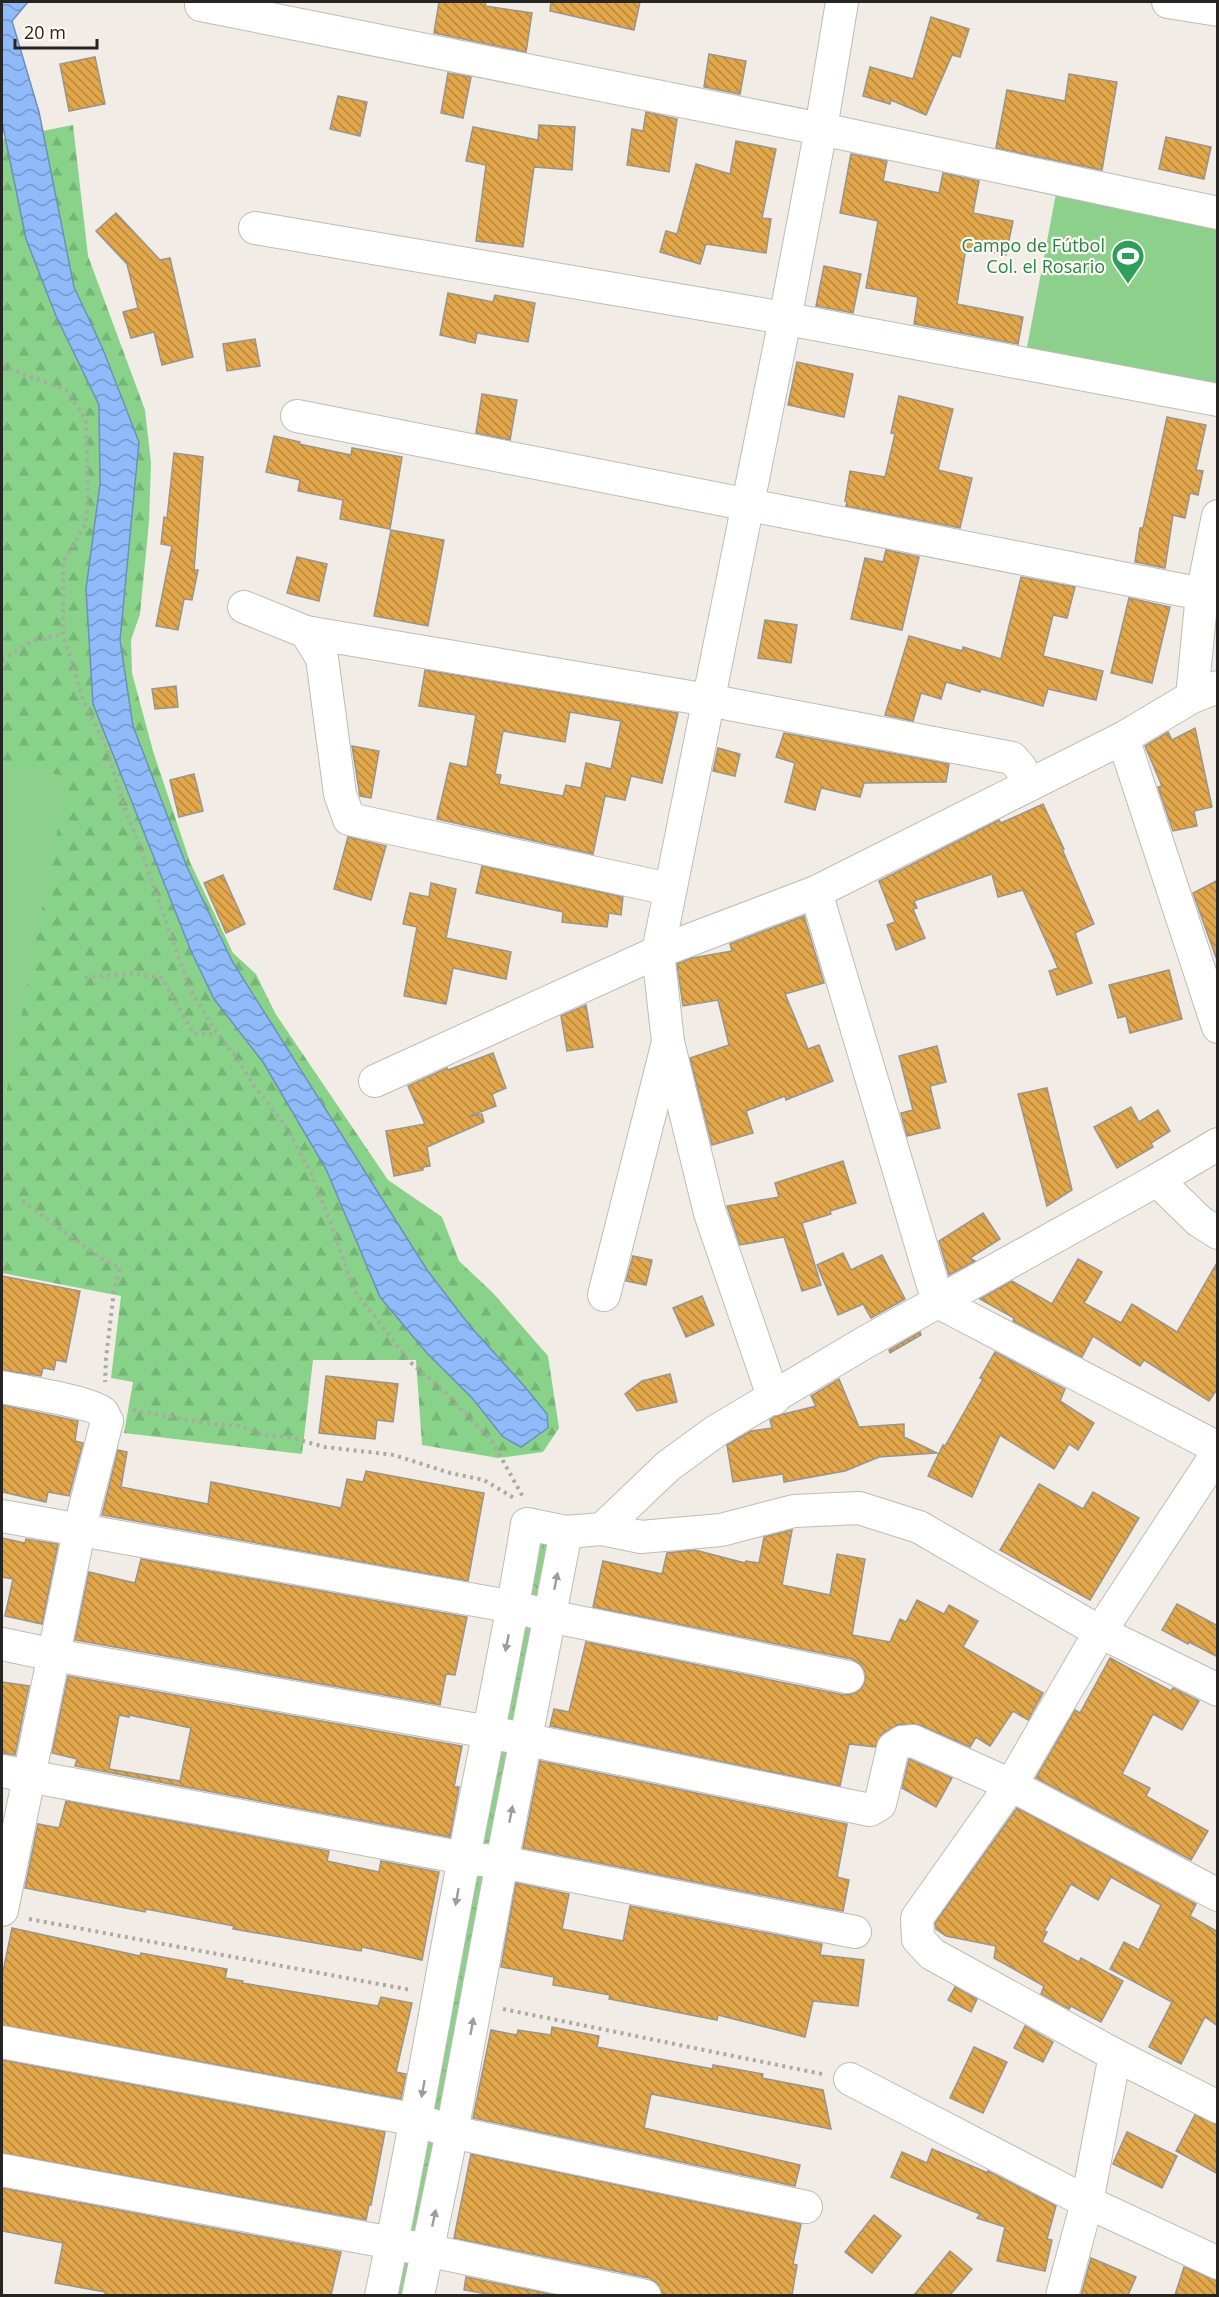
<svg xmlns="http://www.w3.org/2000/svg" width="1219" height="2297" font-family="'Open Sans',sans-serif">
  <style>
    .forest { fill: url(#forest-firs) }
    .park { fill: url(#park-crowns) }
    .pitch { fill: #8cd08c }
    .water { fill: url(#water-waves); stroke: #708eba; stroke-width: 1.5 }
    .building { fill: url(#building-back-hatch); stroke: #99958e; stroke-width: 1.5; fill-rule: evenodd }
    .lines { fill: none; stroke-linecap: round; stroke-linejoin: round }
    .minor-casing { stroke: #c0bcb5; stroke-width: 34 }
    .path { stroke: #aca8a2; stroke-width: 4; stroke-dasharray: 3 4.5; stroke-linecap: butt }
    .minor { stroke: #fff; stroke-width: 32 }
    .oneway { fill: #9e9d9c }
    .labels { text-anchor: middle; stroke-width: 4.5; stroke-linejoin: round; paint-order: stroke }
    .leisure-label { font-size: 18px; fill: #27864d; stroke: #fef9f2; text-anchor: end }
  </style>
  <defs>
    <pattern id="forest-firs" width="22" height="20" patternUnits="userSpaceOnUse" patternTransform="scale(1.5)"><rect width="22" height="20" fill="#88d389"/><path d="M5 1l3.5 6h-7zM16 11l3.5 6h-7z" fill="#75b576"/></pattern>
    <pattern id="park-crowns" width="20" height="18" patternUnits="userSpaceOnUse" patternTransform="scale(1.5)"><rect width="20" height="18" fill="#8cd08c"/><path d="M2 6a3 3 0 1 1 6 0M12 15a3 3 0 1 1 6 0" fill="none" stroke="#79b278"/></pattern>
    <pattern id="water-waves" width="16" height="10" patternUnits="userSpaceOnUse" patternTransform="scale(1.5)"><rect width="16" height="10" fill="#8fbbfa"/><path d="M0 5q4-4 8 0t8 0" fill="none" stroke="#7598ca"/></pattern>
    <pattern id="building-back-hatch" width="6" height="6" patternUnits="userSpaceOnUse" patternTransform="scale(1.5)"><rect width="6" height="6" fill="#e1a74a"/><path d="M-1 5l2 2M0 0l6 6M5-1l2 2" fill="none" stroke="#b6883d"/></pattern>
  </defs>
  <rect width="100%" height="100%" fill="#f1ece5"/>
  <path class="forest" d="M 73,125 L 88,256 L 145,410 L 151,463 L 149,522 L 140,614 L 131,640 L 132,673 L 153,751 L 190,862 L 233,953 L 256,974 L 275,1013 L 388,1180 L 442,1217 L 459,1261 L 493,1293 L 548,1356 L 559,1428 L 543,1452 L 498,1458 L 422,1445 L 416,1360 L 313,1360 L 302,1454 L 124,1433 L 133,1382 L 111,1378 L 121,1296 L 2,1273 L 2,139 Z"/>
  <path class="park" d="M 531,1536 L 561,1536 L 415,2295 L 383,2296 Z"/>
  <g class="pitch">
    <path d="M 1058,183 L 1217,213 L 1217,395 L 1025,358 Z"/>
    <path d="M 2,762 L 68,777 L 2,1115 Z"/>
  </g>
  <path class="water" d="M 2,2 L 28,2 L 12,21 L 39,112 L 74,287 L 102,347 L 139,442 L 120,640 L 133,726 L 187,867 L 232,961 L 427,1270 L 470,1326 L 525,1387 L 547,1414 L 548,1428 L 521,1447 L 503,1437 L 473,1399 L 426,1352 L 380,1297 L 326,1169 L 263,1062 L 214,999 L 191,951 L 93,704 L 86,589 L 100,484 L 99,405 L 56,316 L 26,239 L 2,122 Z"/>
  <g class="building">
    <path d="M 439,2 L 486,2 L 485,6 L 532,13 L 526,52 L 434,33 Z"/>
    <path d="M 551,2 L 640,2 L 634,30 L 550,11 Z"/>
    <path d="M 931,17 L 969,29 L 960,57 L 952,55 L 926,115 L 891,100 L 890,104 L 863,96 L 870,67 L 913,79 Z"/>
    <path d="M 709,54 L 746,61 L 740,94 L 704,87 Z"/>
    <path d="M 95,57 L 105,104 L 69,111 L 60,64 Z"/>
    <path d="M 448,73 L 471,77 L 463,118 L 441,113 Z"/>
    <path d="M 1069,74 L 1117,82 L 1102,170 L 996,148 L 1007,90 L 1065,101 Z"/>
    <path d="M 338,96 L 367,102 L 360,136 L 330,129 Z"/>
    <path d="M 646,112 L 677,119 L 669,172 L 627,165 L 632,129 L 643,131 Z"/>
    <path d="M 539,125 L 575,127 L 572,170 L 534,167 L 523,247 L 476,241 L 486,165 L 466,161 L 473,127 L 538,140 Z"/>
    <path d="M 1166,137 L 1211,147 L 1204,179 L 1159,169 Z"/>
    <path d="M 736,141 L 776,149 L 762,218 L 771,219 L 766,253 L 706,244 L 700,264 L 660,252 L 666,231 L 677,234 L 696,164 L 730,174 Z"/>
    <path d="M 851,154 L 887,161 L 883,181 L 939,193 L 943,173 L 979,181 L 973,213 L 1013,221 L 1006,255 L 966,248 L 957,304 L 1023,317 L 1018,344 L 914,324 L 918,297 L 866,288 L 878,221 L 840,213 Z"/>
    <path d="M 116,213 L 160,260 L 170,258 L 193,357 L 162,365 L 154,332 L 131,338 L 123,312 L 138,308 L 127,264 L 96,231 Z"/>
    <path d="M 824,266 L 861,274 L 853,313 L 816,306 Z"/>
    <path d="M 448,293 L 493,302 L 495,295 L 535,303 L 528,342 L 477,333 L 475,343 L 440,335 Z"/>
    <path d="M 255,339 L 260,366 L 227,371 L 223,344 Z"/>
    <path d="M 797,362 L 853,374 L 844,417 L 788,405 Z"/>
    <path d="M 482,394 L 517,400 L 510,440 L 476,433 Z"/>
    <path d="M 899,396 L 953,409 L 938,470 L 972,478 L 960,528 L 846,506 L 847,502 L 845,501 L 850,471 L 885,477 L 895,434 L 891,433 Z"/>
    <path d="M 1167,417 L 1206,425 L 1196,470 L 1203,471 L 1198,495 L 1190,493 L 1185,518 L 1173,515 L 1165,568 L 1135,562 L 1140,528 L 1143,528 Z"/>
    <path d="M 274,436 L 300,442 L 299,444 L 351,455 L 352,448 L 402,457 L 390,529 L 340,519 L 343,500 L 298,491 L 300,480 L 266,472 Z"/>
    <path d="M 174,453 L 203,457 L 194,570 L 198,570 L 192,600 L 184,599 L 178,630 L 156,626 L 172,546 L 161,544 L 164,517 L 167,518 Z"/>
    <path d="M 391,530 L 444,540 L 428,626 L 374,616 Z"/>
    <path d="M 886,550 L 919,557 L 902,630 L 851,619 L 865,558 L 883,562 Z"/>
    <path d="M 297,557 L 327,564 L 319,601 L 287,593 Z"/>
    <path d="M 1021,577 L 1075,587 L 1067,618 L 1053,615 L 1043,656 L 1103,671 L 1096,700 L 1048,689 L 1043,706 L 981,689 L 980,692 L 946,682 L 941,699 L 921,693 L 913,721 L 885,715 L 909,636 L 962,651 L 963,647 L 1001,659 Z"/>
    <path d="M 1129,598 L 1170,607 L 1152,683 L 1111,673 Z"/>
    <path d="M 765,620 L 797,625 L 791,663 L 758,658 Z"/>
    <path d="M 425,670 L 678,713 L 662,783 L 631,776 L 625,800 L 605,796 L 593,854 L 437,819 L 450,763 L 467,767 L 476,715 L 419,706 ZM 570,712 L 621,721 L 611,769 L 586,763 L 581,788 L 566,785 L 563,796 L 499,784 L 501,775 L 495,774 L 503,731 L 565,742 Z"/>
    <path d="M 176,686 L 178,707 L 155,709 L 152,689 Z"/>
    <path d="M 1195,728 L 1212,807 L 1194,811 L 1197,826 L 1173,831 L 1158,787 L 1162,786 L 1145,746 L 1168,732 L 1172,740 Z"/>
    <path d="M 784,733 L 949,764 L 946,782 L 864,783 L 860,797 L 821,788 L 815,810 L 785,802 L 795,763 L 776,757 Z"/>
    <path d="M 352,746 L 379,751 L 371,798 L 360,796 Z"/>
    <path d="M 718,748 L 740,754 L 735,776 L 713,771 Z"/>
    <path d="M 194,774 L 203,811 L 179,817 L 170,780 Z"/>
    <path d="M 1043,804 L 1064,849 L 1062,849 L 1094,924 L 1075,933 L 1092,983 L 1057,995 L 1049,971 L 1058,968 L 1023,890 L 998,897 L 992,874 L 914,901 L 917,908 L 913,909 L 925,938 L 896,950 L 887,925 L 895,922 L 879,881 L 999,820 L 1001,823 Z"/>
    <path d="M 348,837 L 386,846 L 371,900 L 334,889 Z"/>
    <path d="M 482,866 L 623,897 L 621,915 L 609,913 L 607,927 L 562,922 L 563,912 L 476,893 Z"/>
    <path d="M 223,875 L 245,924 L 226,933 L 204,883 Z"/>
    <path d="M 1218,880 L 1218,963 L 1193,893 Z"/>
    <path d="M 431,883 L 456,889 L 446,938 L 511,952 L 506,979 L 453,968 L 446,1004 L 404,996 L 417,927 L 403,924 L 410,893 L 429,897 Z"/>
    <path d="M 804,916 L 824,983 L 785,994 L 808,1049 L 819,1045 L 833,1081 L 786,1100 L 785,1096 L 746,1111 L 753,1133 L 712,1145 L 690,1058 L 729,1045 L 718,1000 L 683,1006 L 677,964 L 692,958 L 732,951 L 730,944 Z"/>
    <path d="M 1169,970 L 1182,1019 L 1130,1033 L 1126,1016 L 1118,1018 L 1109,985 Z"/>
    <path d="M 586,1005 L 593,1047 L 567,1051 L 561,1016 Z"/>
    <path d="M 937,1046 L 946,1082 L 930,1086 L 940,1128 L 907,1136 L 901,1113 L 913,1110 L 899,1056 Z"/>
    <path d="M 493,1053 L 506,1088 L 492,1094 L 496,1106 L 470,1116 L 482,1114 L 484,1122 L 427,1147 L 430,1166 L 423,1167 L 423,1170 L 394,1176 L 386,1131 L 425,1124 L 408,1086 L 447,1068 L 448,1070 Z"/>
    <path d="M 1047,1088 L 1072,1190 L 1047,1206 L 1018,1094 Z"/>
    <path d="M 1131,1107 L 1139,1122 L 1158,1110 L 1170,1131 L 1151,1143 L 1153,1147 L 1117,1168 L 1094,1127 Z"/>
    <path d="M 843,1161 L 856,1203 L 830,1211 L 831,1214 L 802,1223 L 821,1285 L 802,1291 L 784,1237 L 740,1245 L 727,1206 L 779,1197 L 775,1183 Z"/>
    <path d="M 983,1213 L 1000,1239 L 970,1258 L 975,1261 L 949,1275 L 939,1241 Z"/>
    <path d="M 843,1253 L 851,1270 L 882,1255 L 905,1299 L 871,1318 L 863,1304 L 838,1315 L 817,1265 Z"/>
    <path d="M 633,1256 L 652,1260 L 646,1285 L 626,1281 Z"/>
    <path d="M 1078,1259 L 1102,1272 L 1084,1303 L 1121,1323 L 1132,1304 L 1177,1332 L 1218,1261 L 1218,1388 L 1209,1401 L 1144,1360 L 1140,1366 L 1093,1336 L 1082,1357 L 1013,1321 L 1014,1318 L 980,1299 L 1012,1281 L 1052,1304 Z"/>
    <path d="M 2,1276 L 80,1291 L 66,1362 L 56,1360 L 54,1370 L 43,1368 L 41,1376 L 2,1370 Z"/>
    <path d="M 702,1296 L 714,1325 L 686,1337 L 673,1308 Z"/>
    <path d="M 920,1332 L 921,1335 L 890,1353 L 889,1350 Z"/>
    <path d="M 995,1352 L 1065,1389 L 1060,1401 L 1094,1423 L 1078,1450 L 1069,1444 L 1054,1469 L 1000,1435 L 972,1497 L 928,1476 L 943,1445 L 945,1446 L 983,1379 L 980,1378 Z"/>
    <path d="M 670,1374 L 677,1402 L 637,1411 L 625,1394 L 642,1381 Z"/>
    <path d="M 326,1376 L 398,1384 L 393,1422 L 377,1420 L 375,1439 L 319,1433 Z"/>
    <path d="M 839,1379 L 859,1427 L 904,1424 L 904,1437 L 937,1453 L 879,1457 L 845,1471 L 784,1482 L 783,1474 L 733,1482 L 727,1445 L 751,1431 L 772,1428 L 770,1420 L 776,1416 L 816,1406 L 811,1396 Z"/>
    <path d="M 2,1405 L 78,1421 L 75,1441 L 83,1443 L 69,1496 L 48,1492 L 46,1502 L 2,1492 Z"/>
    <path d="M 118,1450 L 127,1452 L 121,1487 L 208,1504 L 211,1482 L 341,1508 L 347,1479 L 363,1482 L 366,1471 L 484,1493 L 468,1581 L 102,1515 Z"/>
    <path d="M 1039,1484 L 1083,1509 L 1093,1492 L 1139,1518 L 1090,1600 L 1000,1550 Z"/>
    <path d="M 792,1530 L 782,1585 L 830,1595 L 837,1554 L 865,1559 L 852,1635 L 890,1642 L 900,1619 L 906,1622 L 917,1600 L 944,1614 L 949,1605 L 978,1621 L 963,1647 L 1043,1693 L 1028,1720 L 1013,1711 L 990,1746 L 976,1737 L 970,1747 L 920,1725 L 900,1724 L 883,1733 L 875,1747 L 849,1744 L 840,1786 L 550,1726 L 554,1709 L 569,1712 L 586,1642 L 844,1695 L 853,1694 L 861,1689 L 865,1681 L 865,1672 L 860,1664 L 852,1659 L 593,1607 L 603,1561 L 662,1574 L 667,1553 L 695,1550 L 745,1563 L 746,1561 L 759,1563 L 764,1537 Z"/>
    <path d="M 2,1538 L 25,1543 L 26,1539 L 58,1544 L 42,1624 L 5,1616 L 13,1579 L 2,1577 Z"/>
    <path d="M 141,1559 L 467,1617 L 455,1675 L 446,1674 L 440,1705 L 75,1640 L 89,1572 L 135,1583 Z"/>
    <path d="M 1177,1604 L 1218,1626 L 1218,1657 L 1189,1642 L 1188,1644 L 1162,1630 Z"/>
    <path d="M 1110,1658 L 1171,1691 L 1173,1688 L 1199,1701 L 1182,1730 L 1153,1714 L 1122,1774 L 1150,1788 L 1146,1796 L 1208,1831 L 1191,1860 L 1036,1778 L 1075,1710 L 1080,1713 Z"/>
    <path d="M 68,1676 L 462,1746 L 454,1787 L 459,1787 L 450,1837 L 75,1766 L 77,1759 L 52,1753 ZM 119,1715 L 129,1717 L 129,1715 L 191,1728 L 180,1781 L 109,1769 Z"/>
    <path d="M 2,1682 L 29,1686 L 15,1755 L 2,1753 Z"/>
    <path d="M 909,1759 L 952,1778 L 936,1807 L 902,1788 Z"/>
    <path d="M 540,1761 L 847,1824 L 837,1877 L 849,1880 L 843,1911 L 523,1848 Z"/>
    <path d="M 66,1801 L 329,1851 L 327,1861 L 379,1872 L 381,1861 L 439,1872 L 422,1960 L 362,1947 L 361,1951 L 233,1929 L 234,1926 L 146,1909 L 145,1912 L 25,1888 L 38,1824 L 59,1828 Z"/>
    <path d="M 1017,1808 L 1196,1904 L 1190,1916 L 1218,1932 L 1218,2026 L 1205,2017 L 1181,2064 L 1149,2047 L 1172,2002 L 1110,1969 L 1124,1942 L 1139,1950 L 1161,1905 L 1111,1877 L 1098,1900 L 1071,1884 L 1044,1931 L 1047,1932 L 1042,1942 L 1079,1962 L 1081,1958 L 1123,1981 L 1101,2022 L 1071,2006 L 1069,2009 L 1041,1994 L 1044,1986 L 994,1958 L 996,1946 L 946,1936 L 936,1929 L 935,1923 Z"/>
    <path d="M 516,1883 L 569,1894 L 562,1929 L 623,1941 L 630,1906 L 822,1944 L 820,1955 L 864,1960 L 858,2006 L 813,2001 L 805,2037 L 718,2015 L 717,2020 L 609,1999 L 610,1995 L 553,1985 L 554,1977 L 501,1967 Z"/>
    <path d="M 12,1928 L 140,1956 L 141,1953 L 227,1969 L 225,1978 L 243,1981 L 242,1983 L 378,2006 L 381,1997 L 412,2003 L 396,2072 L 406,2074 L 401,2099 L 2,2025 L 2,1976 Z"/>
    <path d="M 955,1987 L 977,1999 L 971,2012 L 948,2000 Z"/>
    <path d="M 1025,2026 L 1053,2042 L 1043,2062 L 1014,2048 Z"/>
    <path d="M 552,2027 L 599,2036 L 597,2047 L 713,2069 L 713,2065 L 763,2074 L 762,2078 L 823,2090 L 831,2129 L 651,2094 L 644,2128 L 800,2165 L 795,2186 L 473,2118 L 491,2030 L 517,2035 L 518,2030 L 551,2035 Z"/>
    <path d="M 974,2047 L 1007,2062 L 983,2113 L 950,2098 Z"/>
    <path d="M 2,2060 L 385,2132 L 371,2205 L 369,2205 L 366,2220 L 2,2153 Z"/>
    <path d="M 1195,2115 L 1218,2125 L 1218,2174 L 1176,2151 Z"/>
    <path d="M 1127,2132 L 1177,2156 L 1162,2188 L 1113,2164 Z"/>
    <path d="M 932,2149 L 988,2173 L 988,2171 L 1056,2206 L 1047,2239 L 1052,2240 L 1045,2271 L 997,2261 L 1005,2227 L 977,2218 L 980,2214 L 891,2177 L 902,2152 L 927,2163 Z"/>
    <path d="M 471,2154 L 801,2224 L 793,2264 L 797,2265 L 792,2295 L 662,2295 L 657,2283 L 649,2278 L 454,2238 Z"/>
    <path d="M 2,2188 L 341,2252 L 331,2295 L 105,2295 L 105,2292 L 55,2283 L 63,2243 L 2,2231 Z"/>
    <path d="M 874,2215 L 901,2236 L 872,2273 L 845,2252 Z"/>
    <path d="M 950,2251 L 972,2269 L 950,2295 L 914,2295 Z"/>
    <path d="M 1091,2258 L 1136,2277 L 1128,2295 L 1081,2295 Z"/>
    <path d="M 1184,2267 L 1218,2281 L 1218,2295 L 1175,2295 Z"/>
    <path d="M 466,2277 L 555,2295 L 493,2295 L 464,2290 Z"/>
  </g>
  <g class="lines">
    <g class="minor-casing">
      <g id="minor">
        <path d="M 1168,2 L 1218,10"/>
        <path d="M 201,5 L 821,129 L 1218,213"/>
        <path d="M 255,228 L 761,314 L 1218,400"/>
        <path d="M 297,416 L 1202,594"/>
        <path d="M 244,607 L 306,632 L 322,658 L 340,794 L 349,819 L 669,889"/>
        <path d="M 306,632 L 708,700 L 1012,758 L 1020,767 L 1029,785"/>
        <path d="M 1192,697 L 1202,594 L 1218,516"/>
        <path d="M 1123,738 L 1218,1027"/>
        <path d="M 816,892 L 938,1302 L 1218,1448"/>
        <path d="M 375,1081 L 658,952 L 816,892 L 1123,738 L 1192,697 L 1218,687"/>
        <path d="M 1157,1180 L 1199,1221 L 1218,1233"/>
        <path d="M 604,1295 L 667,1046"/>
        <path d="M 2,1387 C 20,1391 93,1402 103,1413 C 104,1414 106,1420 107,1421 L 79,1531 L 2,1910"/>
        <path d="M 774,1399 L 710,1213 L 668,1042 L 658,952 L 785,319 L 821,129 L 842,2"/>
        <path d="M 1218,1452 L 1100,1632 L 1011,1785 L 917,1918 L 918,1939 L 932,1954 L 1115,2055 L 1218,2107"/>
        <path d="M 2,1516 L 514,1607 L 549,1616 L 848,1677"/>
        <path d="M 602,1529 L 668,1466 L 716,1431 L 864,1343 L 1157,1180 L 1218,1144"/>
        <path d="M 2,1644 L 54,1655 L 489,1732 L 870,1810 L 880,1804 L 893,1748 L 902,1742 L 913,1741 L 1011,1785 L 1218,1895"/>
        <path d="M 2,1771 L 464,1858 L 502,1862 L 855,1932"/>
        <path d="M 2,2042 L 417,2120 L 452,2132 L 806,2207"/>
        <path d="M 850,2079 L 1087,2202 L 1218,2263"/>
        <path d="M 2,2170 L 392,2243 L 645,2296"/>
        <path d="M 381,2296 C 412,2150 436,2004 464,1858 C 485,1747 509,1636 527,1524 L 566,1532 L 602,1529 L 641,1537 L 721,1530 L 794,1511 L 859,1508 L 919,1527 L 1100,1632 L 1218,1690"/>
        <path d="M 418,2296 L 452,2132 L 502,1862 L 566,1532"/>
        <path d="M 1062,2296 L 1087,2202 L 1115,2055"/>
      </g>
    </g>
    <g class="path">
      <path d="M 2,366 L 66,390 L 86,419 L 88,500 L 85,525 L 63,562 L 63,634 L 83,700 L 106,747 L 128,818 L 135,833 L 189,987 L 217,1034 L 234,1054 L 254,1086 L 285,1125 L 311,1173 L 332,1226 L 354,1290 L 410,1362 L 443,1390 L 492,1441 L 523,1497"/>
      <path d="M 2,660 L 32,641 L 63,634"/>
      <path d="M 85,978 L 130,973 L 162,978 L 194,1034 L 217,1034"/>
      <path d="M 22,1201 L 105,1261 L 120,1268 L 114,1291 L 106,1358 L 105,1382"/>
      <path d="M 133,1410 L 205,1423 L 239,1426 L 260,1434 L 292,1438 L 325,1447 L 394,1455 L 450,1473 L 484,1480 L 514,1498"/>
      <path d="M 29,1919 L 411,1990"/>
      <path d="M 503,2009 L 822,2074"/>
    </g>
    <use href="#minor" class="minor"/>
  </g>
  <defs><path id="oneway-solid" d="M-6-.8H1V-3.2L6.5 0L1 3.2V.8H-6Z" transform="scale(1.5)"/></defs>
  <g class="oneway">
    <use href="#oneway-solid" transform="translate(556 1581) rotate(-79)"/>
    <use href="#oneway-solid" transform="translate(507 1643) rotate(101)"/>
    <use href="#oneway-solid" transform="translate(511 1814) rotate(-79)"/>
    <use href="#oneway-solid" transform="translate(457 1897) rotate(100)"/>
    <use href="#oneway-solid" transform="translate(472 2026) rotate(-80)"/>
    <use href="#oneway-solid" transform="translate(423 2089) rotate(100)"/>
    <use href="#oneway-solid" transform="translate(434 2218) rotate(-78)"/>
  </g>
  <defs>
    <g id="stadium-pin" transform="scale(1.725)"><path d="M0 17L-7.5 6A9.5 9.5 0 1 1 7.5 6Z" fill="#2e9e5b" stroke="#fef9f2"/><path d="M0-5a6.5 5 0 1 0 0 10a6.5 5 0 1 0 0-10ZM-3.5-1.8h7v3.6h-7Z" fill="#fff"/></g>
  </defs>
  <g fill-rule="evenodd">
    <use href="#stadium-pin" x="1128" y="256"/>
  </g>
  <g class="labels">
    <g class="leisure-label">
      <text x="1105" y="252">Campo de Fútbol<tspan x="1105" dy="21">Col. el Rosario</tspan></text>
    </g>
  </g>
  <rect width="1219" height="2297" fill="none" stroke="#272523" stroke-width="6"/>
  <path d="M15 39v9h82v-9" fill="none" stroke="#272523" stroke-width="3"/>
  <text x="24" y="39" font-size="18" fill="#272523" stroke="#fef9f2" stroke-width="4.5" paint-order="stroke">20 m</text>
</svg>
